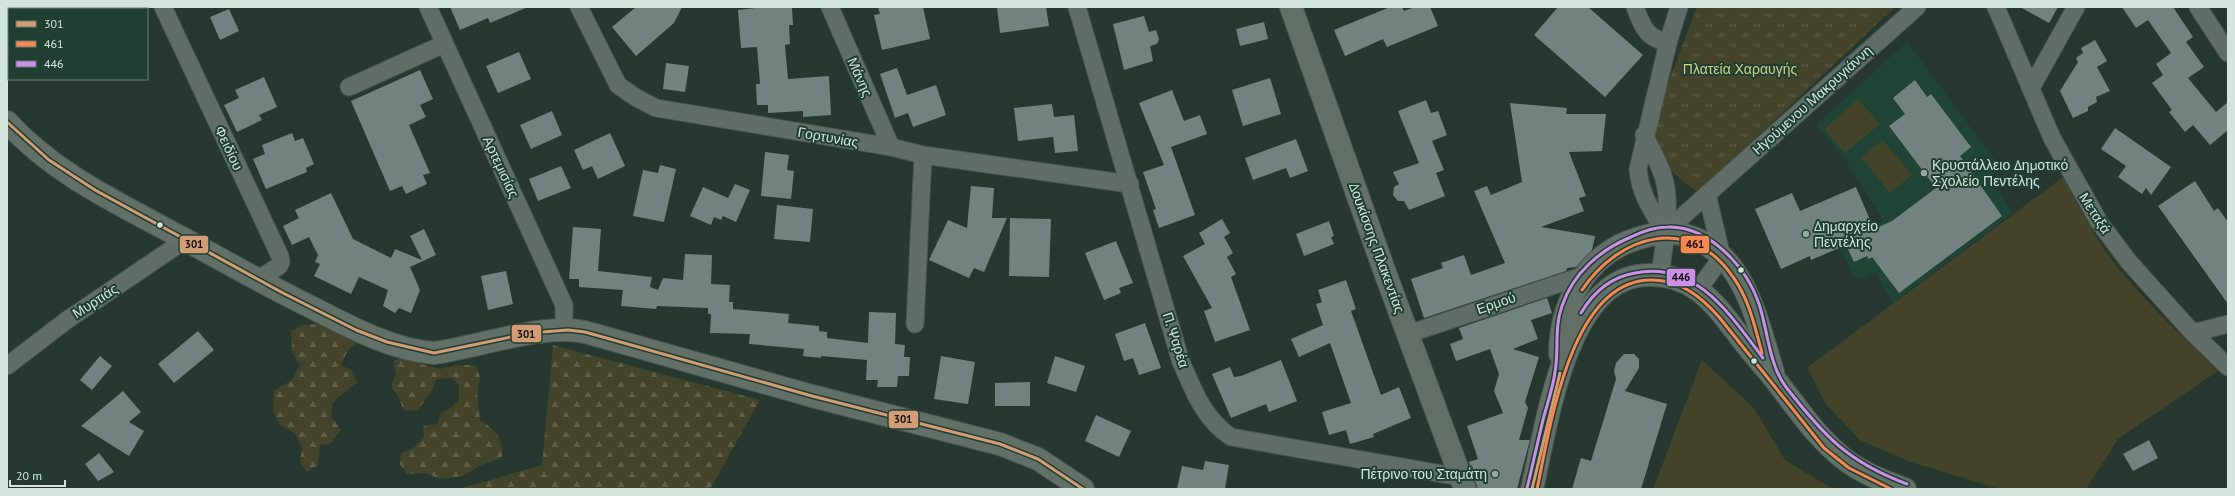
<svg xmlns="http://www.w3.org/2000/svg" width="2235" height="496" font-family="'PT Sans',sans-serif">
  <style>
    .built { fill: #204536 }
    .green { fill: #43442a }
    .forest { fill: url(#forest-firs) }
    .park { fill: url(#park-tufts) }
    .building { fill: #72827f }
    .lines { fill: none; stroke-linecap: round; stroke-linejoin: round }
    .minor-casing { stroke: #46554f; stroke-width: 19 }
    .secondary-casing { stroke: #46554f; stroke-width: 24 }
    .minor { stroke: #616d67; stroke-width: 17 }
    .secondary { stroke: #637068; stroke-width: 22 }
    .bus-1-casing { stroke: #203f32; stroke-width: 6 }
    .bus-2-casing { stroke: #203f32; stroke-width: 6 }
    .bus-3-casing { stroke: #203f32; stroke-width: 6 }
    .bus-1 { stroke: #d39c74; stroke-width: 3 }
    .bus-2 { stroke: #f88751; stroke-width: 3 }
    .bus-3 { stroke: #ce8fe9; stroke-width: 3 }
    .poi-dot { fill: #97a8a0; stroke: #203f32; stroke-width: 1.5 }
    .bus-dot { fill: #d3e5dc; stroke: #203f32; stroke-width: 1.5 }
    .labels { text-anchor: middle; stroke-width: 4; stroke-linejoin: round; paint-order: stroke }
    .park-label { font-size: 14px; fill: #d2d188; stroke: #203f32 }
    .street-label { font-size: 14px; fill: #d3e5dc; stroke: #203f32 }
    .poi-label { font-size: 14px; fill: #d3e5dc; stroke: #203f32; text-anchor: start }
    .line-badge { stroke: #203f32; stroke-width: 1.5 }
    .pale-badge-label { font-size: 11px; text-anchor: middle; font-weight: bold; fill: #111 }
  </style>
  <defs>
    <pattern id="forest-firs" width="22" height="20" patternUnits="userSpaceOnUse"><rect width="22" height="20" fill="#43442a"/><path d="M5 1l3.5 6h-7zM16 11l3.5 6h-7z" fill="#5d5f48"/></pattern>
    <pattern id="park-tufts" width="24" height="20" patternUnits="userSpaceOnUse"><rect width="24" height="20" fill="#43442a"/><path d="M3 7l-1-3M5 7V3M7 7l1-3M15 17l-1-3M17 17v-4M19 17l1-3" fill="none" stroke="#5d5f48"/></pattern>
  </defs>
  <rect width="100%" height="100%" fill="#273831"/>
  <path class="built" d="M 1907,42 L 2001,168 L 1988,178 L 2013,213 L 1893,303 L 1876,272 L 1857,280 L 1836,242 L 1884,221 L 1843,156 L 1816,125 Z"/>
  <g class="green">
    <path d="M 1858,99 L 1880,124 L 1845,153 L 1824,129 Z"/>
    <path d="M 1883,140 L 1912,175 L 1890,193 L 1861,157 Z"/>
    <path d="M 2063,177 C 2079,206 2094,237 2114,263 C 2145,302 2182,336 2218,371 L 2119,438 L 2086,489 L 1999,489 L 1908,461 L 1860,440 L 1826,404 L 1807,368 Z"/>
    <path d="M 1702,360 L 1754,408 L 1785,460 L 1833,489 L 1653,489 Z"/>
  </g>
  <g class="forest">
    <path d="M 319,324 L 359,341 L 348,350 L 341,365 L 351,370 L 357,382 L 332,403 L 331,416 L 341,430 L 330,444 L 320,445 L 318,465 L 307,472 L 300,463 L 302,448 L 295,433 L 280,425 L 273,411 L 274,391 L 292,380 L 300,365 L 292,352 L 291,331 L 302,325 Z"/>
    <path d="M 553,345 L 760,400 L 710,489 L 459,489 L 542,465 Z"/>
    <path d="M 405,356 L 421,364 L 440,369 L 456,365 L 476,365 L 480,377 L 477,393 L 480,420 C 497,431 503,437 502,458 L 481,465 L 463,476 L 440,479 L 426,473 L 407,474 L 400,464 L 401,453 L 415,447 L 424,437 L 423,426 L 437,424 L 441,413 L 451,408 L 459,400 L 459,385 L 452,378 L 437,379 L 430,394 L 418,410 L 404,411 L 398,396 L 391,386 L 396,375 L 393,361 Z"/>
  </g>
  <path class="park" d="M 1697,7 L 1895,7 L 1698,192 C 1678,179 1663,164 1650,144 L 1671,75 Z"/>
  <g class="building">
    <path d="M 450,7 L 528,7 L 490,23 L 488,18 L 460,30 Z"/>
    <path d="M 636,7 L 682,7 L 674,23 L 636,56 L 612,27 Z"/>
    <path d="M 765,7 L 792,7 L 793,25 L 789,25 L 790,44 L 785,45 L 788,79 L 829,76 L 831,115 L 803,117 L 803,111 L 768,113 L 768,105 L 757,105 L 756,84 L 760,84 L 757,47 L 741,48 L 738,10 Z"/>
    <path d="M 878,7 L 923,7 L 930,39 L 882,50 L 874,15 L 880,14 Z"/>
    <path d="M 997,7 L 1046,7 L 1049,26 L 1000,33 Z"/>
    <path d="M 1390,7 L 1402,7 L 1404,11 L 1415,7 L 1430,7 L 1438,26 L 1387,47 L 1383,39 L 1345,56 L 1334,30 Z"/>
    <path d="M 1558,7 L 1588,7 L 1643,55 L 1605,97 L 1534,35 Z"/>
    <path d="M 2020,7 L 2058,7 L 2049,23 Z"/>
    <path d="M 2122,7 L 2173,7 L 2193,37 L 2186,42 L 2204,67 L 2188,78 L 2216,112 L 2228,102 L 2228,130 L 2210,145 L 2193,125 L 2185,132 L 2169,112 L 2172,110 L 2152,83 L 2163,75 L 2156,64 L 2171,53 L 2148,20 L 2136,28 Z"/>
    <path d="M 229,9 L 239,31 L 220,40 L 210,17 Z"/>
    <path d="M 1144,16 L 1149,32 L 1156,30 L 1159,39 L 1157,44 L 1150,46 L 1153,61 L 1124,70 L 1113,24 Z"/>
    <path d="M 1264,22 L 1268,39 L 1240,46 L 1236,29 Z"/>
    <path d="M 2095,40 L 2107,61 L 2097,67 L 2110,91 L 2096,97 L 2097,102 L 2088,107 L 2088,111 L 2073,118 L 2060,91 L 2078,62 L 2076,58 L 2083,53 L 2081,48 Z"/>
    <path d="M 519,52 L 531,79 L 498,93 L 486,66 Z"/>
    <path d="M 666,63 L 689,66 L 685,92 L 663,89 Z"/>
    <path d="M 897,68 L 907,95 L 936,85 L 946,115 L 913,127 L 908,113 L 895,118 L 880,74 Z"/>
    <path d="M 420,70 L 433,99 L 420,105 L 426,117 L 409,125 L 430,173 L 423,175 L 427,184 L 406,194 L 402,186 L 390,191 L 351,101 Z"/>
    <path d="M 264,77 L 277,107 L 259,115 L 262,120 L 237,132 L 224,105 L 239,98 L 235,90 Z"/>
    <path d="M 1270,78 L 1281,114 L 1243,126 L 1232,90 Z"/>
    <path d="M 1915,80 L 1927,97 L 1931,94 L 1971,147 L 1960,156 L 2002,216 L 1899,293 L 1872,257 L 1869,259 L 1867,256 L 1854,262 L 1846,245 L 1811,260 L 1810,256 L 1781,269 L 1755,209 L 1792,193 L 1800,211 L 1856,187 L 1874,229 L 1892,221 L 1936,188 L 1889,126 L 1905,114 L 1893,98 Z"/>
    <path d="M 1172,90 L 1184,121 L 1200,115 L 1207,134 L 1171,147 L 1195,215 L 1159,228 L 1153,210 L 1156,209 L 1143,172 L 1164,165 L 1139,103 Z"/>
    <path d="M 1426,100 L 1431,113 L 1438,111 L 1447,135 L 1432,141 L 1444,170 L 1436,173 L 1445,196 L 1409,210 L 1404,201 L 1398,201 L 1393,195 L 1394,187 L 1399,184 L 1393,172 L 1419,163 L 1398,111 Z"/>
    <path d="M 1510,103 L 1567,108 L 1566,114 L 1606,114 L 1602,151 L 1569,152 L 1586,196 L 1579,198 L 1584,211 L 1541,227 L 1595,236 L 1592,250 L 1576,267 L 1567,268 L 1566,271 L 1424,318 L 1411,279 L 1443,268 L 1441,263 L 1464,255 L 1471,275 L 1505,263 L 1474,191 L 1487,186 L 1491,195 L 1522,182 Z"/>
    <path d="M 1052,104 L 1054,117 L 1074,115 L 1078,151 L 1055,153 L 1053,137 L 1018,141 L 1014,108 Z"/>
    <path d="M 552,111 L 562,135 L 531,149 L 520,125 Z"/>
    <path d="M 2115,128 L 2171,167 L 2151,195 L 2146,188 L 2142,194 L 2118,177 L 2126,166 L 2101,149 Z"/>
    <path d="M 292,133 L 295,141 L 303,138 L 314,164 L 306,168 L 307,172 L 266,189 L 253,159 L 265,154 L 262,145 Z"/>
    <path d="M 610,133 L 625,166 L 598,179 L 592,166 L 583,170 L 574,150 Z"/>
    <path d="M 1296,139 L 1308,171 L 1290,178 L 1286,168 L 1253,180 L 1245,158 Z"/>
    <path d="M 765,152 L 789,155 L 787,170 L 794,171 L 791,199 L 761,196 Z"/>
    <path d="M 660,165 L 676,169 L 664,222 L 633,216 L 643,170 L 658,173 Z"/>
    <path d="M 561,166 L 571,188 L 538,201 L 529,179 Z"/>
    <path d="M 2195,181 L 2214,211 L 2218,208 L 2228,222 L 2228,304 L 2158,206 Z"/>
    <path d="M 735,184 L 750,190 L 736,222 L 723,216 L 721,220 L 714,217 L 711,225 L 690,216 L 703,187 L 728,198 Z"/>
    <path d="M 971,186 L 994,188 L 992,218 L 1007,218 L 984,272 L 974,268 L 969,278 L 929,260 L 948,220 L 967,228 Z"/>
    <path d="M 331,193 L 353,239 L 391,258 L 395,249 L 422,260 L 410,236 L 424,229 L 436,255 L 410,267 L 420,290 L 411,313 L 399,308 L 395,313 L 383,306 L 388,290 L 359,277 L 351,294 L 314,276 L 320,264 L 315,262 L 318,255 L 309,237 L 292,245 L 283,226 L 299,218 L 295,210 Z"/>
    <path d="M 777,205 L 813,209 L 810,242 L 774,239 Z"/>
    <path d="M 1010,218 L 1051,219 L 1049,277 L 1009,276 Z"/>
    <path d="M 1222,219 L 1230,233 L 1224,237 L 1233,253 L 1227,257 L 1236,274 L 1231,277 L 1250,330 L 1215,342 L 1204,311 L 1212,308 L 1183,256 L 1205,244 L 1199,233 Z"/>
    <path d="M 1329,221 L 1334,236 L 1331,237 L 1334,244 L 1304,256 L 1296,234 Z"/>
    <path d="M 573,227 L 601,229 L 598,271 L 652,277 L 650,287 L 658,290 L 663,278 L 683,280 L 685,254 L 712,255 L 711,284 L 730,285 L 729,302 L 733,302 L 733,309 L 789,314 L 788,323 L 819,326 L 819,331 L 827,332 L 827,338 L 868,343 L 869,312 L 896,313 L 895,344 L 905,345 L 904,357 L 910,357 L 909,376 L 898,376 L 897,387 L 877,387 L 878,380 L 866,380 L 867,360 L 821,356 L 821,358 L 803,356 L 804,349 L 749,344 L 750,334 L 710,333 L 711,314 L 708,314 L 708,308 L 657,306 L 656,309 L 621,306 L 623,290 L 579,287 L 579,279 L 569,279 Z"/>
    <path d="M 1116,241 L 1133,283 L 1119,288 L 1121,293 L 1104,300 L 1085,253 Z"/>
    <path d="M 506,271 L 513,304 L 488,310 L 481,276 Z"/>
    <path d="M 1346,280 L 1356,309 L 1351,311 L 1381,395 L 1399,387 L 1411,418 L 1373,434 L 1374,437 L 1350,444 L 1346,430 L 1329,435 L 1322,412 L 1351,403 L 1330,343 L 1299,357 L 1291,339 L 1323,325 L 1316,304 L 1322,302 L 1318,290 Z"/>
    <path d="M 1547,298 L 1552,313 L 1531,320 L 1538,339 L 1513,349 L 1539,357 L 1525,402 L 1528,408 L 1519,440 L 1530,440 L 1517,489 L 1478,489 L 1469,462 L 1478,459 L 1467,426 L 1503,413 L 1494,391 L 1499,374 L 1490,349 L 1456,361 L 1450,344 L 1463,339 L 1459,328 Z"/>
    <path d="M 1145,323 L 1161,368 L 1139,375 L 1133,358 L 1124,361 L 1115,334 Z"/>
    <path d="M 198,331 L 214,350 L 174,383 L 158,364 Z"/>
    <path d="M 1624,354 L 1634,354 L 1639,359 L 1639,368 L 1625,391 L 1667,404 L 1641,489 L 1572,489 L 1581,458 L 1591,461 L 1616,379 L 1614,371 L 1616,363 Z"/>
    <path d="M 100,356 L 112,366 L 92,390 L 80,380 Z"/>
    <path d="M 941,356 L 975,362 L 968,404 L 934,399 Z"/>
    <path d="M 1055,356 L 1085,366 L 1076,392 L 1047,383 Z"/>
    <path d="M 1281,360 L 1297,401 L 1269,412 L 1266,404 L 1231,418 L 1212,374 L 1230,367 L 1234,377 L 1241,376 Z"/>
    <path d="M 1030,382 L 1030,406 L 995,406 L 995,383 Z"/>
    <path d="M 123,391 L 141,412 L 129,422 L 144,431 L 129,456 L 81,426 Z"/>
    <path d="M 1096,415 L 1131,431 L 1119,457 L 1085,441 Z"/>
    <path d="M 2149,440 L 2158,458 L 2133,471 L 2123,454 Z"/>
    <path d="M 99,453 L 114,472 L 98,481 L 85,464 Z"/>
    <path d="M 1205,461 L 1229,465 L 1225,489 L 1177,489 L 1182,466 L 1203,470 Z"/>
  </g>
  <g class="lines">
    <g class="minor-casing">
      <g id="minor">
        <path d="M 163,7 L 280,256 L 281,262 L 279,266 L 257,280"/>
        <path d="M 428,7 L 564,305 L 564,329"/>
        <path d="M 579,7 L 618,85 L 635,97 L 656,108 L 891,147 L 923,155 L 1130,184"/>
        <path d="M 830,7 L 891,147"/>
        <path d="M 1077,7 L 1181,362 C 1194,391 1203,418 1231,437 L 1460,477"/>
        <path d="M 1635,7 C 1643,27 1645,37 1668,43"/>
        <path d="M 1996,7 L 2052,138 L 2099,222 L 2129,262 L 2193,333 L 2228,367"/>
        <path d="M 2198,7 L 2228,53"/>
        <path d="M 349,87 L 444,44"/>
        <path d="M 2031,88 L 2076,7"/>
        <path d="M 1644,135 C 1652,150 1661,166 1665,183 C 1671,212 1664,246 1660,275"/>
        <path d="M 1665,232 L 1917,7"/>
        <path d="M 1665,232 C 1652,211 1640,194 1638,169 L 1668,43 L 1679,7"/>
        <path d="M 1698,290 L 1722,257 L 1707,194"/>
        <path d="M 915,324 L 923,155"/>
        <path d="M 2193,333 L 2228,324"/>
        <path d="M 1408,334 L 1585,275"/>
        <path d="M 7,366 L 67,320 L 185,240"/>
      </g>
    </g>
    <g class="secondary-casing">
      <g id="secondary">
        <path d="M 1291,7 L 1383,267 L 1465,489"/>
        <path d="M 7,122 C 58,178 129,208 193,244 C 233,266 272,288 313,308 C 350,327 392,350 434,353 C 480,347 541,323 585,332 L 812,396 L 1000,444 L 1038,459 L 1083,489"/>
        <path d="M 1560,354 C 1560,306 1584,259 1630,241 C 1641,237 1654,234 1665,232 C 1741,236 1755,314 1773,372"/>
        <path d="M 1532,489 C 1546,429 1564,289 1637,276 C 1659,273 1680,277 1698,290 C 1716,303 1730,324 1744,342 C 1755,356 1766,368 1777,382 C 1796,406 1813,432 1836,452 C 1855,470 1880,480 1905,489"/>
      </g>
    </g>
    <use href="#minor" class="minor"/>
    <use href="#secondary" class="secondary"/>
    <g class="bus-1-casing">
      <g id="bus-1">
        <path d="M 7,122 L 49,160 L 95,190 L 283,293 L 356,330 L 387,342 L 434,353 L 530,333 L 568,330 L 585,332 L 812,396 L 1000,444 L 1038,459 L 1083,489"/>
        <path d="M 1532,489 L 1560,373"/>
      </g>
    </g>
    <g class="bus-2-casing">
      <g id="bus-2">
        <path d="M 1582,290 C 1620,234 1690,214 1733,277 C 1749,299 1755,327 1762,353"/>
        <path d="M 1537,489 C 1550,429 1570,279 1652,280 C 1681,280 1701,297 1719,317 L 1824,448 L 1849,468 L 1891,489"/>
      </g>
    </g>
    <g class="bus-3-casing">
      <g id="bus-3">
        <path d="M 1581,313 C 1593,293 1611,277 1635,273 C 1696,260 1731,316 1763,358"/>
        <path d="M 1527,488 C 1533,464 1538,440 1544,416 C 1548,402 1553,387 1555,372 C 1559,350 1554,328 1562,306 C 1573,273 1600,250 1631,237 C 1643,231 1656,227 1668,227 C 1710,226 1747,268 1759,304 C 1768,331 1769,365 1786,387 C 1824,436 1848,462 1907,484"/>
      </g>
    </g>
    <use href="#bus-1" class="bus-1"/>
    <use href="#bus-2" class="bus-2"/>
    <use href="#bus-3" class="bus-3"/>
  </g>
  <g class="poi-dot">
    <circle cx="1924" cy="173" r="4"/>
    <circle cx="1806" cy="234" r="4"/>
    <circle cx="1495" cy="474" r="4"/>
  </g>
  <g class="bus-dot">
    <circle cx="160" cy="225" r="3.5"/>
    <circle cx="1741" cy="270" r="3.5"/>
    <circle cx="1754" cy="361" r="3.5"/>
  </g>
  <g class="labels">
    <g class="park-label">
      <text x="1740" y="74">Πλατεία Χαραυγής</text>
    </g>
    <g class="street-label">
      <text transform="translate(860 77) rotate(66)" y="5">Μάνης</text>
      <text transform="translate(1812 100) rotate(-42)" y="5">Ηγούμενου Μακρυγιάννη</text>
      <text transform="translate(828 137) rotate(10)" y="5">Γορτυνίας</text>
      <text transform="translate(229 148) rotate(65)" y="5">Φειδίου</text>
      <text transform="translate(501 167) rotate(65)" y="5">Αρτεμισίας</text>
      <text transform="translate(2095 213) rotate(57)" y="5">Μεταξά</text>
      <text transform="translate(1377 248) rotate(70)" y="5">Δουκίσσης Πλακεντίας</text>
      <text transform="translate(95 301) rotate(-33)" y="5">Μυρτιάς</text>
      <text transform="translate(1496 303) rotate(-19)" y="5">Ερμού</text>
      <text transform="translate(1176 340) rotate(72)" y="5">Π. Ψαρέα</text>
    </g>
    <g class="poi-label">
      <text x="1932" y="170">Κρυστάλλειο Δημοτικό<tspan x="1932" dy="16">Σχολείο Πεντέλης</tspan></text>
      <text x="1814" y="231">Δημαρχείο<tspan x="1814" dy="16">Πεντέλης</tspan></text>
      <text x="1487" y="479" text-anchor="end">Πέτρινο του Σταμάτη</text>
    </g>
  </g>
  <g class="line-badge">
    <rect x="1680" y="235" width="30" height="19" rx="4" fill="#f88751"/>
    <rect x="179" y="235" width="30" height="19" rx="4" fill="#d39c74"/>
    <rect x="1666" y="268" width="30" height="19" rx="4" fill="#ce8fe9"/>
    <rect x="511" y="324" width="31" height="19" rx="4" fill="#d39c74"/>
    <rect x="888" y="410" width="31" height="19" rx="4" fill="#d39c74"/>
  </g>
  <g class="pale-badge-label">
    <text x="1695" y="248">461</text>
    <text x="194" y="248">301</text>
    <text x="1681" y="281">446</text>
    <text x="526" y="338">301</text>
    <text x="903" y="423">301</text>
  </g>
  <rect width="2235" height="496" fill="none" stroke="#d3e5dc" stroke-width="16"/>
  <rect x="8" y="8" width="140" height="72" fill="#203f32" stroke="#688176"/>
  <rect x="16" y="21" width="20" height="6" fill="#d39c74" stroke="#688176"/>
  <text x="44" y="28" font-size="12" fill="#d3e5dc">301</text>
  <rect x="16" y="41" width="20" height="6" fill="#f88751" stroke="#688176"/>
  <text x="44" y="48" font-size="12" fill="#d3e5dc">461</text>
  <rect x="16" y="61" width="20" height="6" fill="#ce8fe9" stroke="#688176"/>
  <text x="44" y="68" font-size="12" fill="#d3e5dc">446</text>
  <path d="M10 480v6h55v-6" fill="none" stroke="#d3e5dc" stroke-width="2"/>
  <text x="16" y="480" font-size="12" fill="#d3e5dc" stroke="#203f32" stroke-width="3" paint-order="stroke">20 m</text>
</svg>
